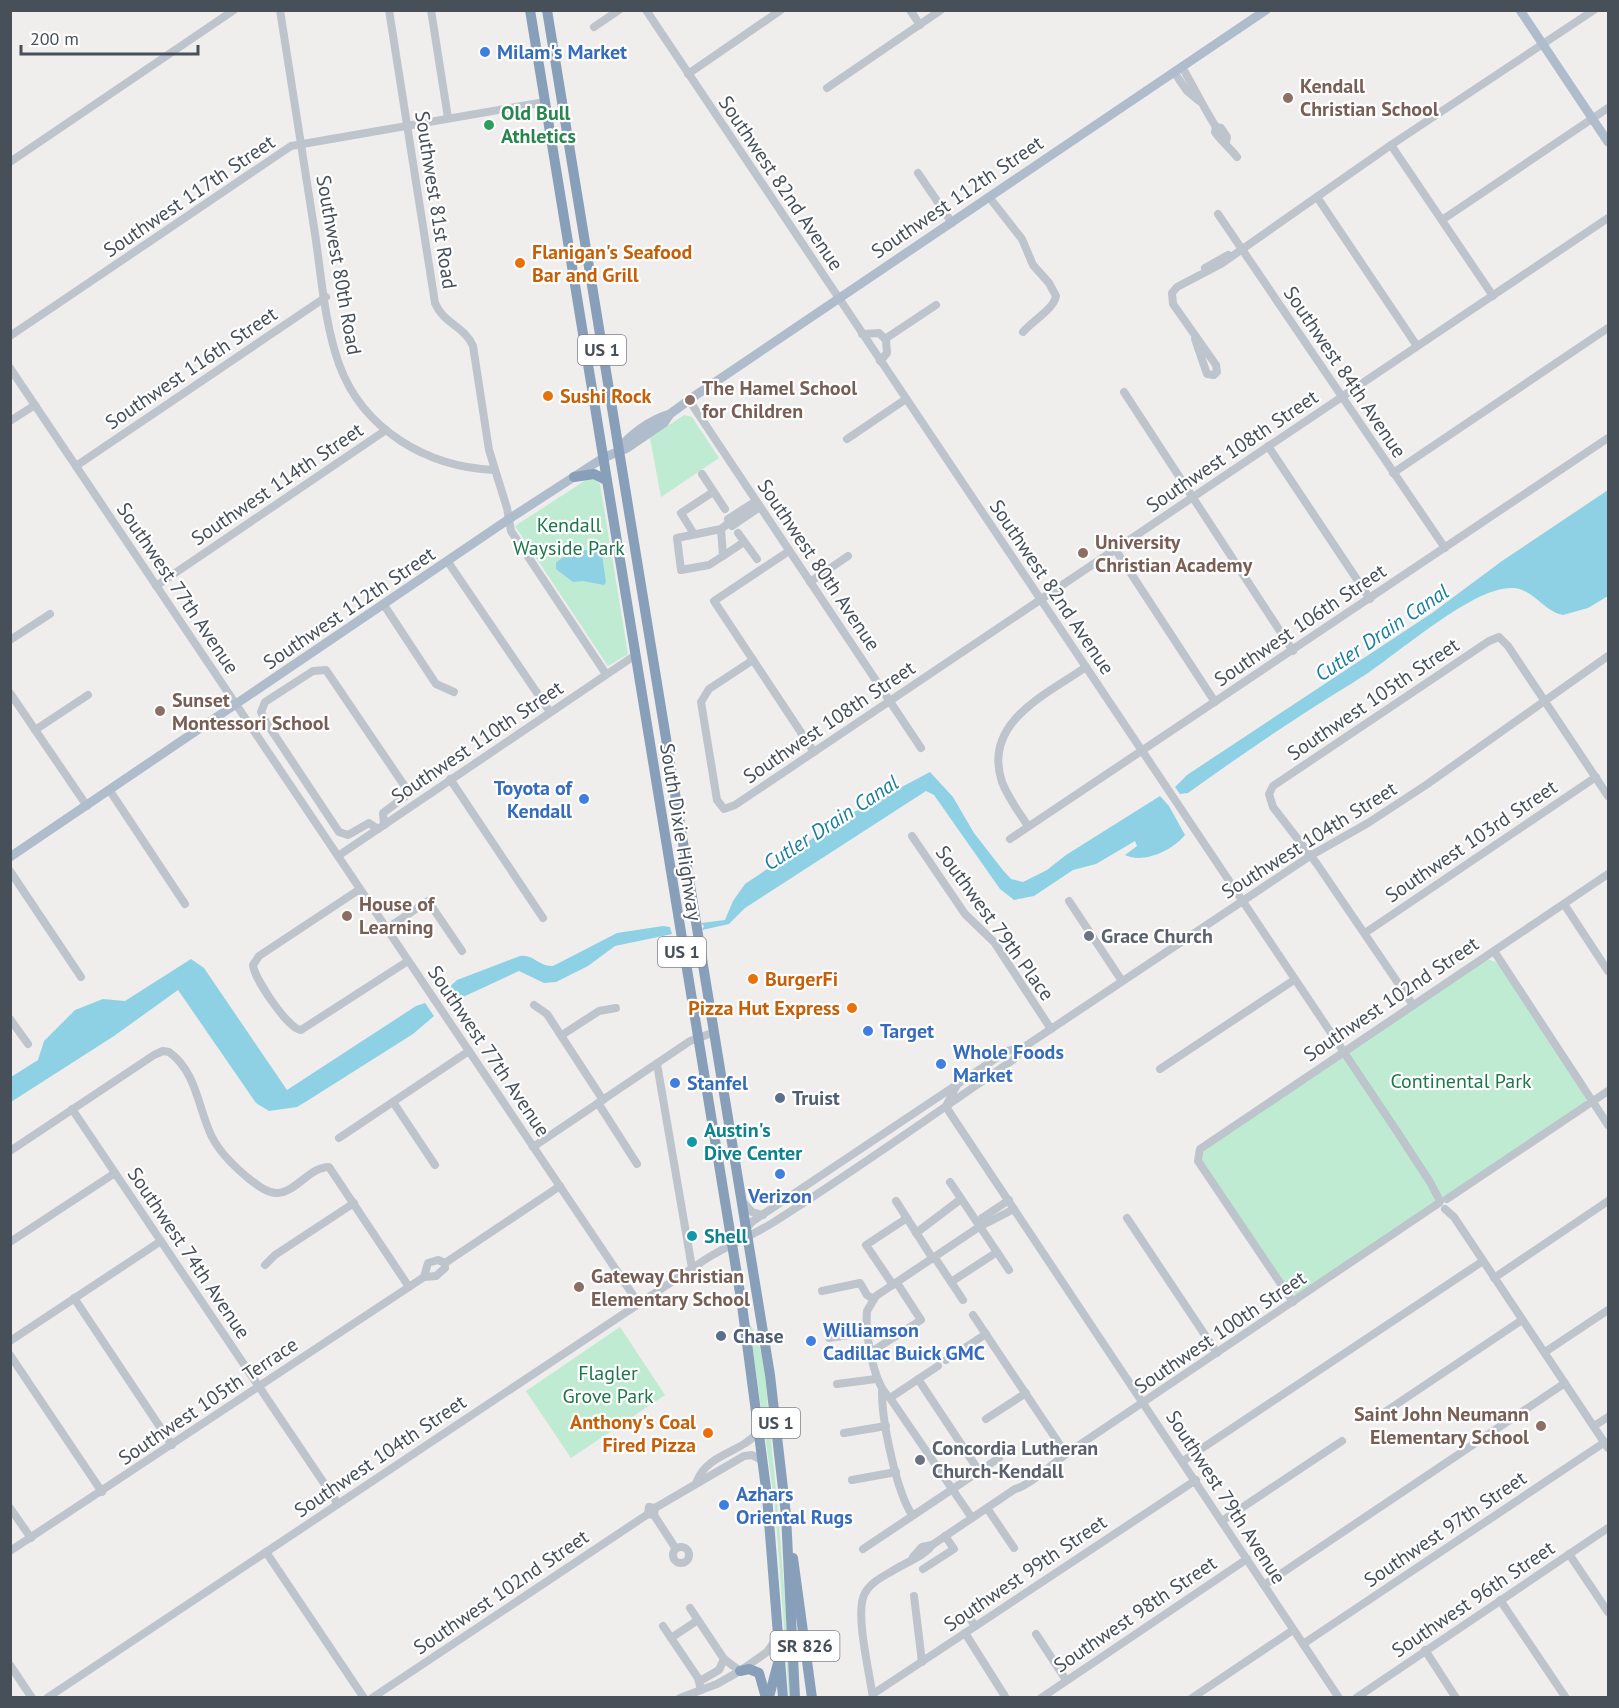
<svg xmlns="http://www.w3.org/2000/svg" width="1619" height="1708" font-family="'PT Sans',sans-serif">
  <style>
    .green { fill: #beebd1 }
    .water { fill: #8ed1e5 }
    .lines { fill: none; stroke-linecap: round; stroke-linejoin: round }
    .minor { stroke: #bdc4cc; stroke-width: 8 }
    .major { stroke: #afbccb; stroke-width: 9 }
    .highway { stroke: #889fb9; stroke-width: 10 }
    .shop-dot { fill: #3f7fe0; stroke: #fff; stroke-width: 2 }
    .education-dot { fill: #8d6e63; stroke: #fff; stroke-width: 2 }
    .leisure-dot { fill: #2e9e5b; stroke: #fff; stroke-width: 2 }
    .food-dot { fill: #e8710a; stroke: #fff; stroke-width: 2 }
    .worship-dot { fill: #6b7280; stroke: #fff; stroke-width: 2 }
    .service-dot { fill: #5c6f8a; stroke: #fff; stroke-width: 2 }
    .culture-dot { fill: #0f9aa8; stroke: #fff; stroke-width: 2 }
    .labels { text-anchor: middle; stroke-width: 4.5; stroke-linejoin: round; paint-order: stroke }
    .shield { fill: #fff; stroke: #7e848b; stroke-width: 1.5 }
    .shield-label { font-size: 18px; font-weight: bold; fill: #475059 }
    .shop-label { font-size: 20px; font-weight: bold; fill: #366cbe; stroke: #fff; text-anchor: start }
    .education-label { font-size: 20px; font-weight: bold; fill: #785e54; stroke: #fff; text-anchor: start }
    .leisure-label { font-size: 20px; font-weight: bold; fill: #27864d; stroke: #fff; text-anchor: start }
    .street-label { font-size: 20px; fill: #475059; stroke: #fff }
    .food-label { font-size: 20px; font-weight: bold; fill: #c56008; stroke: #fff; text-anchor: start }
    .park-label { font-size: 20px; fill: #1d764b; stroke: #fff }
    .worship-label { font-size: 20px; font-weight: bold; fill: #5b616d; stroke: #fff; text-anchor: start }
    .service-label { font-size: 20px; font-weight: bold; fill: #4e5e75; stroke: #fff; text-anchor: start }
    .culture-label { font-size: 20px; font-weight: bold; fill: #0d838f; stroke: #fff; text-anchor: start }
    .water-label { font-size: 21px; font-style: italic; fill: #167e9e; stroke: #fff }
  </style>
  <rect width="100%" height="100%" fill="#f0eded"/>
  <g class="green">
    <path d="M 684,415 L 692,417 L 719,458 L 661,497 L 650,438 Z"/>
    <path d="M 593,479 L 600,484 L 628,654 L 608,666 L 515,526 L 586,480 Z"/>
    <path d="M 1488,959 L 1498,963 L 1587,1098 L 1584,1104 L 1298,1295 L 1292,1294 L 1202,1161 L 1205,1148 Z"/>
    <path d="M 749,1323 C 766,1347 766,1391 769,1420 C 779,1512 786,1605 791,1697 L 789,1697 L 775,1506 Z"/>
    <path d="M 620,1327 L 665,1395 L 571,1458 L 526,1391 Z"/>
  </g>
  <g class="water">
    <path d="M 1608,490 L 1608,596 L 1588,608 L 1563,615 C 1543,611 1533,588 1512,588 C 1470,587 1392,660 1354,682 C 1298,716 1242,754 1188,793 L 1180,794 L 1175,787 L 1187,775 L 1432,613 L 1502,561 Z"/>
    <path d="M 601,549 L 606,582 L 604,585 L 583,581 L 573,582 L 556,569 L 556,563 C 570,550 583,550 601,549 Z"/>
    <path d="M 930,772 L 953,797 L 974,833 L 1002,869 L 1011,879 L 1023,882 L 1047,870 L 1066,855 L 1160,796 L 1169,806 L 1185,835 C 1172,851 1143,864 1125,855 L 1137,846 L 1135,841 L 1096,864 L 1073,870 L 1034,896 L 1014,900 L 1000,889 L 934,795 L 926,791 L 745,908 L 729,924 L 702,930 L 704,926 L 701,923 L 725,920 L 733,901 L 745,884 L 843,818 Z"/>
    <path d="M 663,926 L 670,927 L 672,934 L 615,946 L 588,966 L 556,982 L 544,983 L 519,971 L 450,1003 L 443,993 L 457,980 L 520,956 C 534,954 539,967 553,966 L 617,933 Z"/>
    <path d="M 191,959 L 204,968 L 287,1090 L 416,1006 L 425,1003 L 434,1016 L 413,1034 L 307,1101 L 297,1107 L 269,1111 L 256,1103 L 178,990 L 114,1036 L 11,1102 L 11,1077 L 38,1060 L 44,1041 L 75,1010 L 103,999 L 125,1001 Z"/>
  </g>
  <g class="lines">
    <g class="minor">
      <path d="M 280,10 C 291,81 302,151 313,221 C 321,268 323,319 339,364 C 363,430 427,467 494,470"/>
      <path d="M 389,10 L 435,303 C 443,323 465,327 473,346 L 489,450 L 507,508 L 511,531 L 606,674"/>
      <path d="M 431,10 L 448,118"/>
      <path d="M 646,10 L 1396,1130 L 1430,1182 L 1440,1201"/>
      <path d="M 910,10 L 920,25"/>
      <path d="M 594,27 L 619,10"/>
      <path d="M 1182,67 C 1194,87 1203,107 1216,127 L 1221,128 L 1227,137 L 1226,142"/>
      <path d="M 1174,72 L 1187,91 L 1199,101"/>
      <path d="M 688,74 L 781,10"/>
      <path d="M 827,88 L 941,10"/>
      <path d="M 1216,127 L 1215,132 C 1221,141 1230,148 1237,157"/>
      <path d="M 1391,145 L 1493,296"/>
      <path d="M 10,162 L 234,10"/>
      <path d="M 918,173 L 952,223"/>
      <path d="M 989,197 L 1022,239 L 1033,265 L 1049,283 L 1056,296 C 1054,309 1032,321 1023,332"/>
      <path d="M 1317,197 L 1417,346"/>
      <path d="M 1218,214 L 1445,548"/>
      <path d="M 1442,220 L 1608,108"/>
      <path d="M 1205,268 L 1228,255"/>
      <path d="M 862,334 L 879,333 L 886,340 L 887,353 L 880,361"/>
      <path d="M 10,336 L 291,146 L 545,102"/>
      <path d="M 885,339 L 936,305"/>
      <path d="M 1195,339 L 1207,374 L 1214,375 L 1217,372 L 1216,365 L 1173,304 L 1172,293 L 1177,287 L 1221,264 L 1391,145 L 1594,10"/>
      <path d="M 10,368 L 639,1304"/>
      <path d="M 1124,392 L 1293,651"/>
      <path d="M 689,400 L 921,748"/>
      <path d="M 10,421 L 35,405"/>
      <path d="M 847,439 L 906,399"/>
      <path d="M 1268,446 L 1370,599"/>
      <path d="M 76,466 L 326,297"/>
      <path d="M 1393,473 L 1608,328"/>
      <path d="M 702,474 L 725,509"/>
      <path d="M 756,501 L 728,519 L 732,526 L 760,507"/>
      <path d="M 721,529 L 723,556 L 709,565 L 681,570 L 677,538 L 721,529 L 730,522"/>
      <path d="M 738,533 L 757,559"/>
      <path d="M 694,534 L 681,513 L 713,492"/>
      <path d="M 1115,549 L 1215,702"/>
      <path d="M 789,551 L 714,601 L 814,752"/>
      <path d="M 723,556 L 744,542"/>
      <path d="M 448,562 L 550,712"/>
      <path d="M 810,582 L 848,556"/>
      <path d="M 156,586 L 386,430"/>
      <path d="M 384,605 L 436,684 L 454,692"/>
      <path d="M 10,640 L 50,614"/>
      <path d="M 753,660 L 709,689 L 701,702 L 717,800 L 724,809 L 735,805 L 1608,218"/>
      <path d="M 10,693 L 87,806"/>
      <path d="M 35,730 L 88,695"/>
      <path d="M 450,779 L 543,918"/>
      <path d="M 110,791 L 185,904"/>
      <path d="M 1028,826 C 1019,812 1008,798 1002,782 C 982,722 1047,694 1086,667"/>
      <path d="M 378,829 L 369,823 L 348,835 L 339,832 L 266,722 L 261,712 L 265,702 L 313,671 L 326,670 L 408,791 L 407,795 L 383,813 L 384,825"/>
      <path d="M 912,836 L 965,914 L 994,942 L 1051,1029"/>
      <path d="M 1010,839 L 1608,438"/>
      <path d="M 338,856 L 634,656"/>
      <path d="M 10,871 L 81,977"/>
      <path d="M 360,889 L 259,956 L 253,965 C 254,978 288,1029 301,1030 L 408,961"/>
      <path d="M 1069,901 L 1122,981"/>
      <path d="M 1564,904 L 1608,971"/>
      <path d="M 386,929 L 428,901 L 462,951"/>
      <path d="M 1365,933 L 1596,777"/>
      <path d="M 1494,951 L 1608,1125"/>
      <path d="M 534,1005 L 547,1014 L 603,1100"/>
      <path d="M 1413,1005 L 1317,864 L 1273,807 L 1269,794 L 1273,786 L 1489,641 L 1499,637 L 1508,646 L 1608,796"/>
      <path d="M 10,1019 L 28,1044"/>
      <path d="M 562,1035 L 599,1011 L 616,1008"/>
      <path d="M 657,1064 L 692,1268"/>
      <path d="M 1160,1069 L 1294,980"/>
      <path d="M 957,1085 L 946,1106 L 950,1113 L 1339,1698"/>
      <path d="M 393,1102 L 435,1165"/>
      <path d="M 598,1103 L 637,1164"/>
      <path d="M 72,1109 L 338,1504"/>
      <path d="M 339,1138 L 469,1051"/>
      <path d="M 533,1147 L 690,1041 L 712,1033"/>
      <path d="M 10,1151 L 154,1055 L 163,1051 L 169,1052 C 197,1072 198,1109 212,1137 C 221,1154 234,1166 248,1178 C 256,1184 265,1192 276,1193 C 296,1193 309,1167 329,1167 L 409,1287"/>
      <path d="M 950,1182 L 1009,1270"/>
      <path d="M 1447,1199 L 1608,1091"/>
      <path d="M 896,1201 L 933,1259"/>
      <path d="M 743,1202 L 752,1212 L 763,1215"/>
      <path d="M 1445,1209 L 1454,1217 L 1608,1448"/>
      <path d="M 1127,1218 L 1217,1353"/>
      <path d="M 979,1227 L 982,1218 L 1009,1200"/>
      <path d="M 916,1233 L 961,1199"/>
      <path d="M 10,1242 L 115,1173"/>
      <path d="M 733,1242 L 753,1221 L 1007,1051 L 1024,1047"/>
      <path d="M 935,1258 L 963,1300"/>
      <path d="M 265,1265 L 275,1255 L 354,1203"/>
      <path d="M 424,1277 L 428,1263 L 438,1260 L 445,1263"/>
      <path d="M 1494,1278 L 1608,1201"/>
      <path d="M 951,1282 L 997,1252"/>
      <path d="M 893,1285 L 866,1245 L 907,1218"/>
      <path d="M 822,1291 L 860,1283 L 867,1295 L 873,1299"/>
      <path d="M 74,1298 L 172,1445"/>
      <path d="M 1293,1302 L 1198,1161 L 1200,1149 L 1608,874"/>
      <path d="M 973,1315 L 1066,1454"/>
      <path d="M 829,1338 L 869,1332"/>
      <path d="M 10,1341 L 161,1241"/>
      <path d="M 871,1352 L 921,1320 L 897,1283"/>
      <path d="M 1545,1352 L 1608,1310"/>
      <path d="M 10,1355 L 102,1492"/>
      <path d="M 946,1360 L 986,1334"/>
      <path d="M 918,1379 L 979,1471"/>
      <path d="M 837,1384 L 876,1379"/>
      <path d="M 882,1392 C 882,1422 896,1490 912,1515"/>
      <path d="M 890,1398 L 938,1366"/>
      <path d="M 1376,1418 L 1522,1320"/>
      <path d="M 986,1419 L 1026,1393"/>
      <path d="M 1594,1426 L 1608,1417"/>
      <path d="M 844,1433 L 886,1426"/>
      <path d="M 1183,1461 L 1483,1261"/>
      <path d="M 852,1480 L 896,1472"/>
      <path d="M 697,1481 C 708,1453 742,1453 759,1431"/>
      <path d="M 10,1508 L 31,1538"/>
      <path d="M 655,1508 L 654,1515 L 648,1514 L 649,1507 L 655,1508 L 744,1456 L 752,1455 L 763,1461"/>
      <path d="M 987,1508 L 1014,1548"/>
      <path d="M 654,1515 L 676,1549"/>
      <path d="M 972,1518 L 890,1398 C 873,1384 865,1333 867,1311 L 876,1296 L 979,1227 L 1014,1209"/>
      <path d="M 1222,1521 L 1342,1441"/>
      <circle cx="681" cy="1555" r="8"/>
      <path d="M 863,1549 L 999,1458"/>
      <path d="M 10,1551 L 424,1277 L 436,1276 L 445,1268 L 445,1263 L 560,1186"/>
      <path d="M 266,1552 L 364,1698"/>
      <path d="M 1569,1554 L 1608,1612"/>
      <path d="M 913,1557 L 922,1547 L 932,1545"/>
      <path d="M 923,1569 L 954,1549 L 945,1536"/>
      <path d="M 1264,1585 L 1565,1383"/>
      <path d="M 914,1596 L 922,1662"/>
      <path d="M 1500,1600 L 1566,1698"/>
      <path d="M 690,1608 L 724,1659 L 740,1671"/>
      <path d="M 663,1626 L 698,1678 L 701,1690"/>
      <path d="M 975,1626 L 967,1614 L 991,1598"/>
      <path d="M 965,1633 L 1006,1698"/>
      <path d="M 1036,1634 L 1066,1680"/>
      <path d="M 671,1638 L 698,1620"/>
      <path d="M 1303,1644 L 1605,1442"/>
      <path d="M 1425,1650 L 1456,1698"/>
      <path d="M 10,1665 L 32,1698"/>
      <path d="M 700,1681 L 719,1670 L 724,1659"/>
      <path d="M 873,1694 L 1196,1480"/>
      <path d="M 47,1698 L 706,1259 C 728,1245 752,1236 774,1222 C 855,1171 934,1114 1013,1060 L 1024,1047 L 1310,856 L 1368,823 L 1426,785 L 1608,656"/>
      <path d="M 372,1698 L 648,1514"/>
      <path d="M 680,1698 L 717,1684 L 740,1671 L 767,1652 L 777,1638"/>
      <path d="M 873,1698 C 870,1675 854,1611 865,1593 C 871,1582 884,1576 894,1570 C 905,1563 926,1555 932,1545 L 1015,1489 C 1027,1487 1054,1463 1066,1454 L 1439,1203"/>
      <path d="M 1041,1698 L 1247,1559"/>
      <path d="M 1192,1698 L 1293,1630"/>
      <path d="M 1356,1698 L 1608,1528"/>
    </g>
    <g class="major">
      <path d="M 1520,10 L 1608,142"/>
      <path d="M 618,450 C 630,435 651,419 670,414"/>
      <path d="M 10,857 L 509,519 L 603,458 L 627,448 L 664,423 L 670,414 L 696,395 L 1266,10"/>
    </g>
    <g class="highway">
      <path d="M 530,10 L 742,1305 L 767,1496 L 783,1698"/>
      <path d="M 547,10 L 770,1375 L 786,1515 L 795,1698"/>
      <path d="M 574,477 L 594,474 L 606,480"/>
      <path d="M 793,1558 L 812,1698"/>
      <path d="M 740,1671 L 749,1669 L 759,1673 L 766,1698"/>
      <path d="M 769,1697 L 778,1663"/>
    </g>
  </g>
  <g class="shop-dot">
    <circle cx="485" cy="52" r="6"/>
    <circle cx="584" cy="799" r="6"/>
    <circle cx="868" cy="1031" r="6"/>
    <circle cx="941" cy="1064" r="6"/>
    <circle cx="675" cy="1083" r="6"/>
    <circle cx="780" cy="1174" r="6"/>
    <circle cx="811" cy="1341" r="6"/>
    <circle cx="724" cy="1505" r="6"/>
  </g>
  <g class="education-dot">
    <circle cx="1288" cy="98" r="6"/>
    <circle cx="690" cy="400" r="6"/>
    <circle cx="1083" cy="553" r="6"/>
    <circle cx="160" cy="711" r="6"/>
    <circle cx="347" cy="916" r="6"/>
    <circle cx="579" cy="1287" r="6"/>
    <circle cx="1541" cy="1426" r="6"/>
  </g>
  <circle class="leisure-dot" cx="489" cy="125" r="6"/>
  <g class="food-dot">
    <circle cx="520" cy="263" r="6"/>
    <circle cx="548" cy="396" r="6"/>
    <circle cx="753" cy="979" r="6"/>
    <circle cx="852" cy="1008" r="6"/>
    <circle cx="708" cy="1433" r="6"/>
  </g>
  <g class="worship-dot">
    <circle cx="1089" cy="936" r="6"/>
    <circle cx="920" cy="1460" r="6"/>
  </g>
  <g class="service-dot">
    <circle cx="780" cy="1098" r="6"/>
    <circle cx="721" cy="1336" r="6"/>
  </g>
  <g class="culture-dot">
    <circle cx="692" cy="1142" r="6"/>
    <circle cx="692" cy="1236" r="6"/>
  </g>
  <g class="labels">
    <g class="shield">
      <rect x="578" y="335" width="48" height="30" rx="4.5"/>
      <rect x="658" y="937" width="48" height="30" rx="4.5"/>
      <rect x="752" y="1408" width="48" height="30" rx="4.5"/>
      <rect x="770.5" y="1631" width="69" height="30" rx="4.5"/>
    </g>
    <g class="shield-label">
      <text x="602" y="356">US 1</text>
      <text x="682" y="958">US 1</text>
      <text x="776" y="1429">US 1</text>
      <text x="805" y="1652">SR 826</text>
    </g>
    <g class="shop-label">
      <text x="497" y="59">Milam's Market</text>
      <text x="572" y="795" text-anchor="end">Toyota of<tspan x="572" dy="23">Kendall</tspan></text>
      <text x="880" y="1038">Target</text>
      <text x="953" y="1059">Whole Foods<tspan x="953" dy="23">Market</tspan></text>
      <text x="687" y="1090">Stanfel</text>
      <text x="780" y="1203" text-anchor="middle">Verizon</text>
      <text x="823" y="1337">Williamson<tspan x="823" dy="23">Cadillac Buick GMC</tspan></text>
      <text x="736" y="1501">Azhars<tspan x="736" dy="23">Oriental Rugs</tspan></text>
    </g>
    <g class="education-label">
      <text x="1300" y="93">Kendall<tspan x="1300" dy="23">Christian School</tspan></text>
      <text x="702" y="395">The Hamel School<tspan x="702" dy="23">for Children</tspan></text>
      <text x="1095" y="549">University<tspan x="1095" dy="23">Christian Academy</tspan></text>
      <text x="172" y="707">Sunset<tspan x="172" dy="23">Montessori School</tspan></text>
      <text x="359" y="911">House of<tspan x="359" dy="23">Learning</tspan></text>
      <text x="591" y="1283">Gateway Christian<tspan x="591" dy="23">Elementary School</tspan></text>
      <text x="1529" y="1421" text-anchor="end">Saint John Neumann<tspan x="1529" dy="23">Elementary School</tspan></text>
    </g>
    <g class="leisure-label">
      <text x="501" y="120">Old Bull<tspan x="501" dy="23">Athletics</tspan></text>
    </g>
    <g class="street-label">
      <text transform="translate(781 183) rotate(56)" y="7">Southwest 82nd Avenue</text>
      <text transform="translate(189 196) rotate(-34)" y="7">Southwest 117th Street</text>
      <text transform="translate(957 197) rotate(-34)" y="7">Southwest 112th Street</text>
      <text transform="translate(436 200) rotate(81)" y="7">Southwest 81st Road</text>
      <text transform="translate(339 265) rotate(80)" y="7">Southwest 80th Road</text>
      <text transform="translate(191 368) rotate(-34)" y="7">Southwest 116th Street</text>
      <text transform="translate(1345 372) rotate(56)" y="7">Southwest 84th Avenue</text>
      <text transform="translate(1232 451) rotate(-34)" y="7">Southwest 108th Street</text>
      <text transform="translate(277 484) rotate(-34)" y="7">Southwest 114th Street</text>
      <text transform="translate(819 565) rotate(56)" y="7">Southwest 80th Avenue</text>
      <text transform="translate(1052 587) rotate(56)" y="7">Southwest 82nd Avenue</text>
      <text transform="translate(178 588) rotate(56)" y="7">Southwest 77th Avenue</text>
      <text transform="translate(349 608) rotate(-34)" y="7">Southwest 112th Street</text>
      <text transform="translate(1300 625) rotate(-34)" y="7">Southwest 106th Street</text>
      <text transform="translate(1373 699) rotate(-34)" y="7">Southwest 105th Street</text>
      <text transform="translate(829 722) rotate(-34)" y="7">Southwest 108th Street</text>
      <text transform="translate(477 742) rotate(-34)" y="7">Southwest 110th Street</text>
      <text transform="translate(681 832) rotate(81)" y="7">South Dixie Highway</text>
      <text transform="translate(1309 840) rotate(-32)" y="7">Southwest 104th Street</text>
      <text transform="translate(1471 841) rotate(-34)" y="7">Southwest 103rd Street</text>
      <text transform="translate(995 923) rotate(54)" y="7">Southwest 79th Place</text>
      <text transform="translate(1391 999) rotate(-34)" y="7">Southwest 102nd Street</text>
      <text transform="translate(489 1051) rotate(56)" y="7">Southwest 77th Avenue</text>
      <text transform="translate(189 1253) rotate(56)" y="7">Southwest 74th Avenue</text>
      <text transform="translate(1220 1332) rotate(-34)" y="7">Southwest 100th Street</text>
      <text transform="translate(208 1401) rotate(-34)" y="7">Southwest 105th Terrace</text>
      <text transform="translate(380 1456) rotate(-34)" y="7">Southwest 104th Street</text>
      <text transform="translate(1226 1497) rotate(57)" y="7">Southwest 79th Avenue</text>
      <text transform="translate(1445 1529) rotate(-34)" y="7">Southwest 97th Street</text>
      <text transform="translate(1025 1573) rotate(-34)" y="7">Southwest 99th Street</text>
      <text transform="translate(501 1592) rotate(-34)" y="7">Southwest 102nd Street</text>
      <text transform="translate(1473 1599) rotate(-34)" y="7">Southwest 96th Street</text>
      <text transform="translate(1135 1614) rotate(-34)" y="7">Southwest 98th Street</text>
    </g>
    <g class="food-label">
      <text x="532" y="259">Flanigan's Seafood<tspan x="532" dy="23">Bar and Grill</tspan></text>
      <text x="560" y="403">Sushi Rock</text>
      <text x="765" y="986">BurgerFi</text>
      <text x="840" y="1015" text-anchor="end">Pizza Hut Express</text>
      <text x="696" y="1429" text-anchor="end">Anthony's Coal<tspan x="696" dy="23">Fired Pizza</tspan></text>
    </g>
    <g class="park-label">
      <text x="569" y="532">Kendall<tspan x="569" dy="23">Wayside Park</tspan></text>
      <text x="1461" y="1088">Continental Park</text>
      <text x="608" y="1380">Flagler<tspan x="608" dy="23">Grove Park</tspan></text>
    </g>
    <g class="worship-label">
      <text x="1101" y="943">Grace Church</text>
      <text x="932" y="1455">Concordia Lutheran<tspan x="932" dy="23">Church-Kendall</tspan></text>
    </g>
    <g class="service-label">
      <text x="792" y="1105">Truist</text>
      <text x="733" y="1343">Chase</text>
    </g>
    <g class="culture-label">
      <text x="704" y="1137">Austin's<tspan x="704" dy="23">Dive Center</tspan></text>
      <text x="704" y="1243">Shell</text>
    </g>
    <g class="water-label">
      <text transform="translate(1382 633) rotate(-34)" y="7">Cutler Drain Canal</text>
      <text transform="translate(831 823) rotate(-33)" y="7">Cutler Drain Canal</text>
    </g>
  </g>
  <rect width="1619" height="1708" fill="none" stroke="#475059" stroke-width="24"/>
  <path d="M21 45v9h177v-9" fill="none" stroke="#475059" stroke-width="3"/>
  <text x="30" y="45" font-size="18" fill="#475059" stroke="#ffffff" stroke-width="4.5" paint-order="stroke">200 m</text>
</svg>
